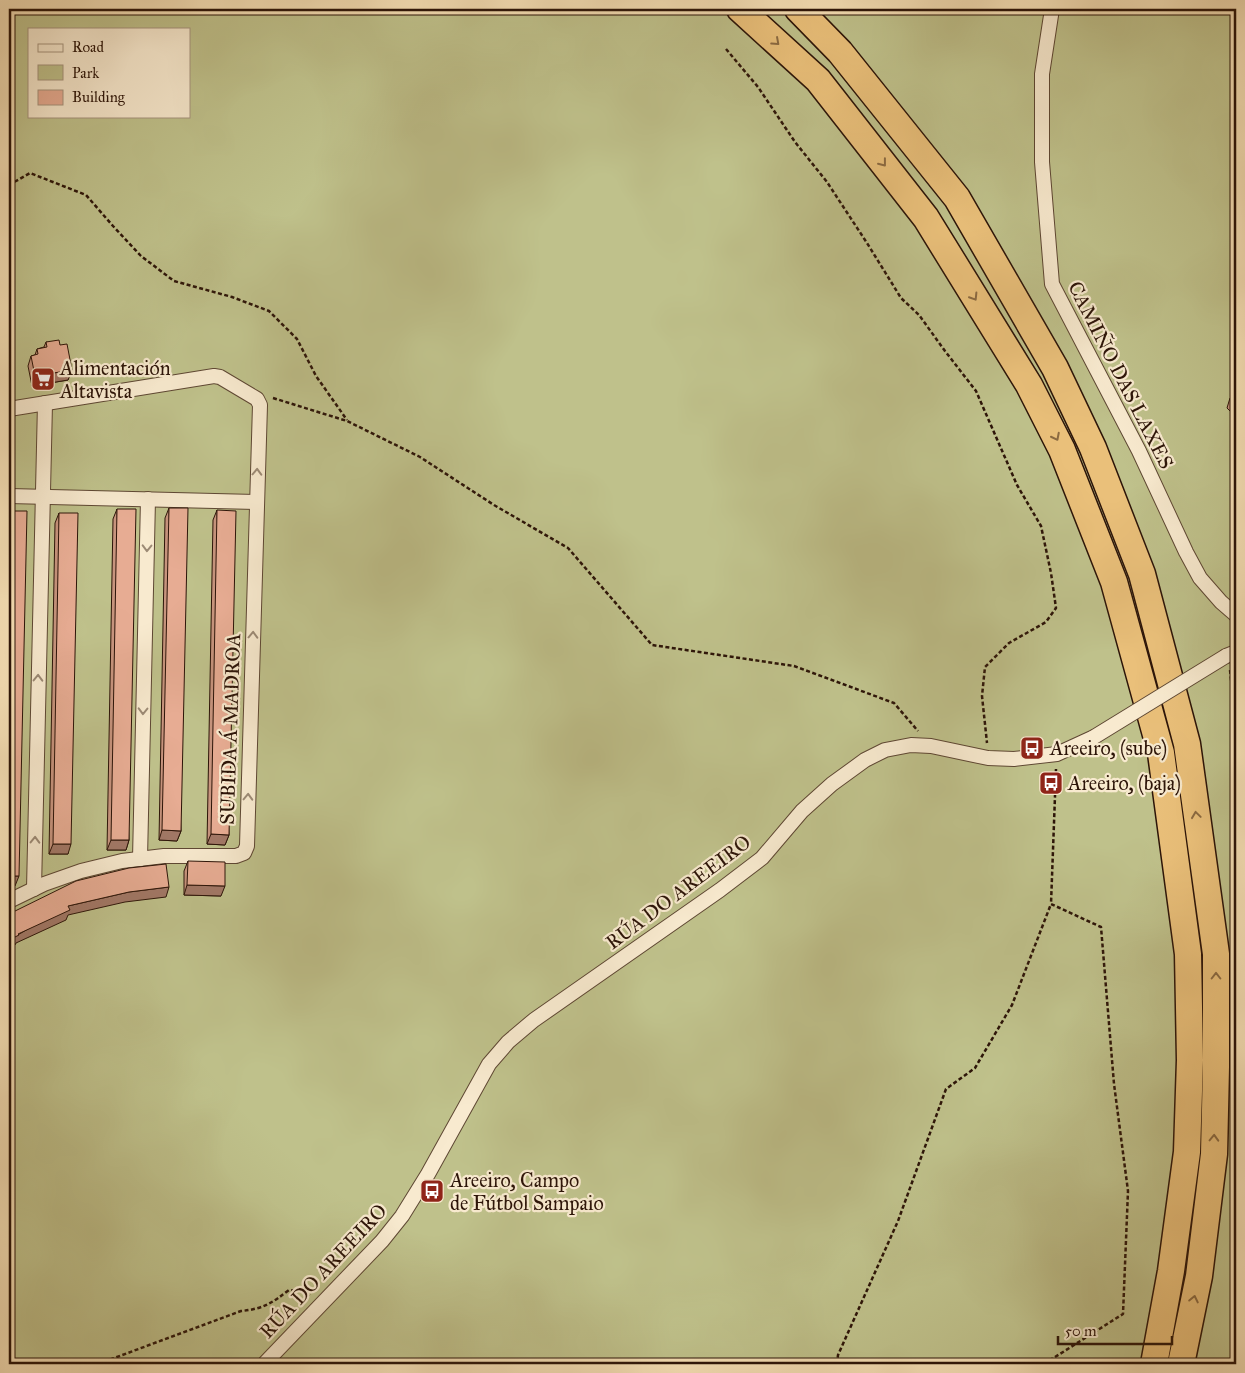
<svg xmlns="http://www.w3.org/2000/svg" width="1245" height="1373" font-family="'IM FELL Great Primer',serif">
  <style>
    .green { fill: #bfc18b; stroke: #766a4a; fill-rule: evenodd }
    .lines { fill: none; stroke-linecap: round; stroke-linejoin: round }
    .street-casing { stroke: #5e4733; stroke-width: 16 }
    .highway-casing { stroke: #2c1408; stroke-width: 29 }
    .path { stroke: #2c1408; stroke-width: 2.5; stroke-dasharray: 4 2.5; stroke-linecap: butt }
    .street { stroke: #f8eacf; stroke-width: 14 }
    .highway { stroke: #eac07a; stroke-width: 26 }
    .street-bridge-casing { stroke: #5e4733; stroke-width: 16; stroke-linecap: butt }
    .street-bridge { stroke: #f8eacf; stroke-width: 14 }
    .wall { fill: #c7947e; stroke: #2c1408 }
    .shaded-wall { fill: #a27867; stroke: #2c1408 }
    .building { fill: #e7ac93; stroke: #2c1408 }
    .oneway { stroke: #8b6a41 }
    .oneway2 { stroke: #9c8a75 }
    .labels { text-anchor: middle; stroke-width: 4.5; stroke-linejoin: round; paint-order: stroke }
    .poi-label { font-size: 20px; fill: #2c1408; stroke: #f8eacf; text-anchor: start }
    .street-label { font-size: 20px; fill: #2c1408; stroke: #f8eacf }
  </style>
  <rect width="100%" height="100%" fill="#f5dfb5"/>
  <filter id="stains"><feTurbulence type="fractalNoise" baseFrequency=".004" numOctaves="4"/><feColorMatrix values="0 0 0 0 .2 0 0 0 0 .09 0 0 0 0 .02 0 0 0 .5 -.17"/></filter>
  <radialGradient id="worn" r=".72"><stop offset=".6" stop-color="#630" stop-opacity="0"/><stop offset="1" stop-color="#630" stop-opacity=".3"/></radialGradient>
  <path class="green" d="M 9,9 L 1236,9 L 1236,1364 L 9,1364 ZM 29,29 L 189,29 L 189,116 L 29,116 Z"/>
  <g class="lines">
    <g class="street-casing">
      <g id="street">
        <path d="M 1052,9 L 1042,74 L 1042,162 L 1052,284 L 1139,451 L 1186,552 L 1200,578 L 1221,602 L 1236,615"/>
        <path d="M 9,409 L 214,376 L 220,377 L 257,399 L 260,405 L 247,846 L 244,853 L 236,856 L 164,856 L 122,861 L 81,871 L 44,884 L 9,901"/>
        <path d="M 9,496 L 256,502"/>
        <path d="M 1226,656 L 1236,652"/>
        <path d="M 140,859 L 148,499"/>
        <path d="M 34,889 L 45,403"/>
        <path d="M 264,1364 L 382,1241 L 402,1216 L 428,1174 L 489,1064 L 508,1042 L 534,1020 L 720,890 L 762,858 L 802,811 L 832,784 L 865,760 L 885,750 L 911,745 L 931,746 L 988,758 L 1014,759 L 1057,754 L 1094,737"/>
      </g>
    </g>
    <g class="highway-casing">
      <g id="highway">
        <path d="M 740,9 L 818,80 L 926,218 L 1029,385 L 1062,450 L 1114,582 L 1161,753 L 1188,954 L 1190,1060 L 1187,1152 L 1171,1271 L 1154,1364"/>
        <path d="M 798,9 L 840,52 L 957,198 L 1055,368 L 1093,448 L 1142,574 L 1187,744 L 1216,954 L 1216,1067 L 1214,1154 L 1199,1276 L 1181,1364"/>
      </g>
    </g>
    <g class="path">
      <path d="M 726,49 L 758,87 L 795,142 L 827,182 L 867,243 L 901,298 L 919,315 L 945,351 L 976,391 L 1017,485 L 1041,526 L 1051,573 L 1056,608 L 1046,622 L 1009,643 L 985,667 L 982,696 L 987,743"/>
      <path d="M 9,185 L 30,173 L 86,195 L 113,226 L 141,256 L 174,281 L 232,297 L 269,311 L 297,339 L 316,376 L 347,420"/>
      <path d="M 273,398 L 347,421 L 420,457 L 494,505 L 568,548 L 652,645 L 794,666 L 894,703 L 918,731"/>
      <path d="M 1230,670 L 1232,689 L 1236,705"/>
      <path d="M 98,1364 L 241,1311 C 263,1309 272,1303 289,1290 L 301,1291 L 310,1295"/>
      <path d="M 837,1364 L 838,1355 L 898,1221 L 946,1089 L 975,1068 L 1012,1005 L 1051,904"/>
      <path d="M 1044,1364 L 1123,1314 L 1128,1191 L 1114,1084 L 1101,927 L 1051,904 L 1056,769"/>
    </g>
    <use href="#street" class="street"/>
    <use href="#highway" class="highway"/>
    <g class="street-bridge-casing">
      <path id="street-bridge" d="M 1094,737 L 1226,656"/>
    </g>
    <use href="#street-bridge" class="street-bridge"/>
  </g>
  <g class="wall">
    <path d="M 46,342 L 60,345 L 72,370 L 68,380 L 32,386 L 28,366 L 31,356 L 35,355 L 37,349 L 44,347 Z"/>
    <path d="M 1236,393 L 1236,421 L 1232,417 L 1233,414 L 1227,408 L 1230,398 Z"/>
    <path d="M 169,508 L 181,831 L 177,841 L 159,840 L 165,518 Z"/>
    <path d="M 117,509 L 129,840 L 126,850 L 107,850 L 113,519 Z"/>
    <path d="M 217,510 L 229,835 L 225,845 L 207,844 L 213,520 Z"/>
    <path d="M 59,513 L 68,854 L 49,854 L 55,523 Z"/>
    <path d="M 188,861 L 221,896 L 184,895 L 184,871 Z"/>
  </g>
  <g class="shaded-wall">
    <path d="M 72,370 L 68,380 L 32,386 L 35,376 Z"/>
    <path d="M 162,830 L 181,831 L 177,841 L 159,840 Z"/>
    <path d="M 211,834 L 229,835 L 225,845 L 207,844 Z"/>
    <path d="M 111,840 L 129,840 L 126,850 L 107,850 Z"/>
    <path d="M 53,844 L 71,844 L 68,854 L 49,854 Z"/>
    <path d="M 9,876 L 19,876 L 15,886 L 9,886 Z"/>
    <path d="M 187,885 L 225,886 L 221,896 L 184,895 Z"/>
    <path d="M 169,887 L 166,897 L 125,902 L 68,915 L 66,920 L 16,943 L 15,945 L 9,948 L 9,940 L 68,906 L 129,892 Z"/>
  </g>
  <g class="building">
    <path d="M 59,340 L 60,345 L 67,344 L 72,370 L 35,376 L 31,356 L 38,354 L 37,349 L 47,347 L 46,342 Z"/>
    <path d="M 1236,393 L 1236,404 L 1230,398 Z"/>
    <path d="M 169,508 L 188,508 L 181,831 L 162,830 Z"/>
    <path d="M 117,509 L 136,509 L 129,840 L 111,840 Z"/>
    <path d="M 217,510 L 236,511 L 229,835 L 211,834 Z"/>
    <path d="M 9,511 L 27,511 L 19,876 L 9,876 Z"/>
    <path d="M 59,513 L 78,513 L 71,844 L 53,844 Z"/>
    <path d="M 188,861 L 225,862 L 225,886 L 187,885 Z"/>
    <path d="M 166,864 L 169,887 L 129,892 L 68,906 L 70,910 L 18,934 L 19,935 L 9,940 L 9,914 L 76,881 L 129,868 Z"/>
  </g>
  <defs><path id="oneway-chevron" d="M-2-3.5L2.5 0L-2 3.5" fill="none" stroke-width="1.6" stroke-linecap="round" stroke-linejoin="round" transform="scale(1.25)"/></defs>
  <g class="oneway">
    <use href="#oneway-chevron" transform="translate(776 42) rotate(42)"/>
    <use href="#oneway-chevron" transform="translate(883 163) rotate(52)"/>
    <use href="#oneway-chevron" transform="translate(974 297) rotate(58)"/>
    <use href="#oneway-chevron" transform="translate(1056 437) rotate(63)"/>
    <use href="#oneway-chevron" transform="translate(1196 815) rotate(-98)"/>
    <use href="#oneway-chevron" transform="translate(1216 976) rotate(-90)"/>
    <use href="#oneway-chevron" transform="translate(1214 1138) rotate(-88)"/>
    <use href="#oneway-chevron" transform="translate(1194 1299) rotate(-78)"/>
  </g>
  <g class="oneway2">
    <use href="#oneway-chevron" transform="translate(257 472) rotate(-88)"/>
    <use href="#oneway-chevron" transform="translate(147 548) rotate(91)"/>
    <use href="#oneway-chevron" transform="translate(253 635) rotate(-88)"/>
    <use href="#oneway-chevron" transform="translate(38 678) rotate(-89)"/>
    <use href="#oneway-chevron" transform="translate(143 711) rotate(91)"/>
    <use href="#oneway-chevron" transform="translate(248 797) rotate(-88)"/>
    <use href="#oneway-chevron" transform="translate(35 840) rotate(-89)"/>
  </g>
  <defs>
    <g id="supermarket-square" transform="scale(1.25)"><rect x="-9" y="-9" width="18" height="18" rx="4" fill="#8f2418" stroke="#f8eacf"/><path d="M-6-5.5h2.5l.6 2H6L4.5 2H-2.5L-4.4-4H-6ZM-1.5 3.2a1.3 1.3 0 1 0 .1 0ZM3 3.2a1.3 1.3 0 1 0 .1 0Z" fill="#fff"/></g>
    <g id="bus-square" transform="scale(1.25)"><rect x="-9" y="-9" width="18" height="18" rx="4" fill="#8f2418" stroke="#f8eacf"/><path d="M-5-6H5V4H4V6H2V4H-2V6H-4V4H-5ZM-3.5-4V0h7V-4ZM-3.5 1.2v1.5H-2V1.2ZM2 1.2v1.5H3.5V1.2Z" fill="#fff"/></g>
  </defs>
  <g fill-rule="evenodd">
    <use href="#supermarket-square" x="43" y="379"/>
    <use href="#bus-square" x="1032" y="748"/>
    <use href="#bus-square" x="1051" y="783"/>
    <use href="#bus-square" x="432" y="1191"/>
  </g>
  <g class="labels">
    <g class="poi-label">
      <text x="60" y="375">Alimentación<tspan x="60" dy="23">Altavista</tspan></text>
      <text x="1050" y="755">Areeiro, (sube)</text>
      <text x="1068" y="790">Areeiro, (baja)</text>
      <text x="450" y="1187">Areeiro, Campo<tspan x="450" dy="23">de Fútbol Sampaio</tspan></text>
    </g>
    <g class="street-label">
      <text transform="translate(1121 375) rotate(63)" y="7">CAMIÑO DAS LAXES</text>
      <text transform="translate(230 729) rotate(-88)" y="7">SUBIDA Á MADROA</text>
      <text transform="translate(678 892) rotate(-37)" y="7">RÚA DO AREEIRO</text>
      <text transform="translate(323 1271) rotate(-47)" y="7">RÚA DO AREEIRO</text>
    </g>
  </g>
  <rect width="1245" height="1373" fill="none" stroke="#f5dfb5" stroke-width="30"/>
  <rect x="10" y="10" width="1225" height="1353" fill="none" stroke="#2c1408" stroke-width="2.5"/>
  <rect x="15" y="15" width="1215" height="1343" fill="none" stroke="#2c1408"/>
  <rect x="28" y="28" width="162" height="90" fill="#f8eacf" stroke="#a6947f"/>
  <rect x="38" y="44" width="25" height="8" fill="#f8eacf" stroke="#a6947f"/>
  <text x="72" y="52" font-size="15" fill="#2c1408">Road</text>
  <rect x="38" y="65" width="25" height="15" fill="#bfc18b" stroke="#a6947f"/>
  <text x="72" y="78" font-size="15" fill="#2c1408">Park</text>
  <rect x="38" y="90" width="25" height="15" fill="#e7ac93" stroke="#a6947f"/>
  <text x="72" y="102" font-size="15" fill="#2c1408">Building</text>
  <path d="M1058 1336v8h114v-8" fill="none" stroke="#2c1408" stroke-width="2.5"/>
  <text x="1065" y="1336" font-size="15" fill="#2c1408" stroke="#f8eacf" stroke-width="4" paint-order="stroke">50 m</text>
  <rect width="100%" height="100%" filter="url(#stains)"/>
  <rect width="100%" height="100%" fill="url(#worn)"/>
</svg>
